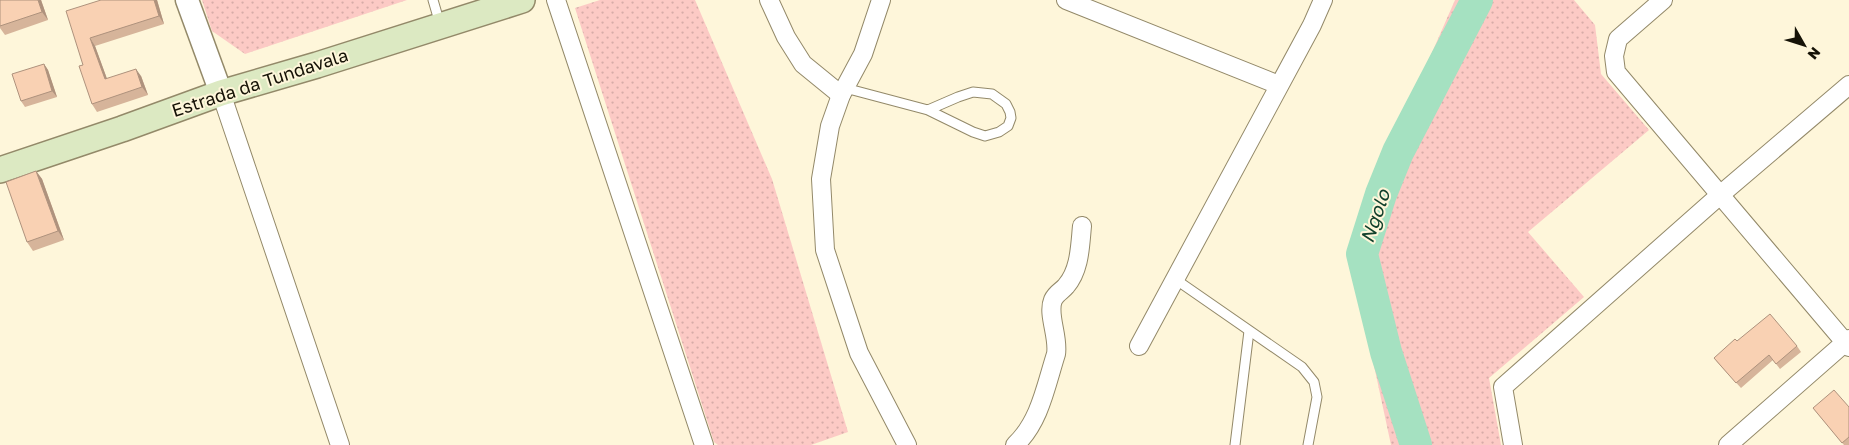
<svg xmlns="http://www.w3.org/2000/svg" width="1849" height="445" font-family="'Golos Text',sans-serif">
  <style>
    .grass { fill: url(#grass-dots) }
    .lines { fill: none; stroke-linecap: round; stroke-linejoin: round }
    .river { stroke: #a5e1c1; stroke-width: 32 }
    .service-casing { stroke: #938969; stroke-width: 11 }
    .minor-casing { stroke: #938969; stroke-width: 20 }
    .tertiary-casing { stroke: #938969; stroke-width: 25 }
    .secondary-casing { stroke: #938969; stroke-width: 28 }
    .service { stroke: #fff; stroke-width: 9 }
    .minor { stroke: #fff; stroke-width: 18 }
    .tertiary { stroke: #fff; stroke-width: 22 }
    .secondary { stroke: #dce9c2; stroke-width: 25 }
    .wall { fill: #d6b49a }
    .shaded-wall { fill: #ae927d }
    .building { fill: #f9d1b3; stroke: #ae927d }
    .labels { text-anchor: middle; stroke-width: 4; stroke-linejoin: round; paint-order: stroke }
    .street-label { font-size: 18px; fill: #151206; stroke: #fef6da }
    .water-label { font-size: 19px; font-style: italic; fill: #11412c; stroke: #fef6da }
  </style>
  <defs>
    <pattern id="grass-dots" width="8" height="8" patternUnits="userSpaceOnUse" patternTransform="scale(1.25)"><rect width="8" height="8" fill="#fccac5"/><path d="M2 2h.1M6 6h.1" fill="none" stroke="#d7aca8" stroke-width="1.8" stroke-linecap="round"/></pattern>
  </defs>
  <rect width="100%" height="100%" fill="#fef6da"/>
  <g class="grass">
    <path d="M 202,0 L 407,0 L 245,54 L 212,31 Z"/>
    <path d="M 600,0 L 695,0 L 772,179 L 848,432 L 811,445 L 718,445 L 714,442 L 575,8 Z"/>
    <path d="M 1455,0 L 1574,0 L 1595,25 L 1601,74 L 1649,130 L 1528,232 L 1584,297 L 1489,378 L 1501,445 L 1391,445 L 1355,277 L 1353,243 L 1370,194 Z"/>
  </g>
  <g class="lines">
    <path class="river" d="M 1416,445 L 1386,352 L 1362,254 L 1381,194 L 1398,152 L 1477,0"/>
    <g class="service-casing">
      <g id="service">
        <path d="M 433,0 L 440,24"/>
        <path d="M 845,88 L 928,110 L 958,97 L 973,92 L 992,94 L 1006,104 L 1010,112 L 1011,118 L 1008,126 L 999,132 L 985,136 L 973,132 L 928,110"/>
        <path d="M 1175,279 L 1302,367 L 1314,382 L 1317,397 L 1308,445"/>
        <path d="M 1235,445 L 1249,331"/>
      </g>
    </g>
    <g class="minor-casing">
      <g id="minor">
        <path d="M 556,0 L 704,445"/>
        <path d="M 769,0 L 786,37 L 803,64 L 841,95"/>
        <path d="M 881,0 L 863,54 L 841,95 L 830,126 L 821,179 L 825,250 L 859,353 L 907,445"/>
        <path d="M 1066,0 L 1279,85"/>
        <path d="M 1663,0 L 1618,39 L 1614,56 L 1616,72 L 1849,347"/>
        <path d="M 221,93 L 340,445"/>
        <path d="M 1139,346 L 1312,25 L 1323,0"/>
        <path d="M 1015,445 C 1040,422 1046,385 1056,354 C 1059,337 1047,314 1053,300 C 1056,293 1062,291 1066,286 C 1080,270 1080,246 1082,226"/>
        <path d="M 1513,445 L 1503,387 L 1720,195 L 1849,85"/>
        <path d="M 1728,445 L 1849,339"/>
      </g>
    </g>
    <g class="tertiary-casing">
      <path id="tertiary" d="M 187,0 L 221,93"/>
    </g>
    <g class="secondary-casing">
      <path id="secondary" d="M 0,170 L 122,129 L 221,93 L 317,65 L 522,0"/>
    </g>
    <use href="#service" class="service"/>
    <use href="#minor" class="minor"/>
    <use href="#tertiary" class="tertiary"/>
    <use href="#secondary" class="secondary"/>
  </g>
  <g class="wall">
    <path d="M 0,0 L 41,0 L 48,20 L 5,35 L 0,28 Z"/>
    <path d="M 101,0 L 157,0 L 164,24 L 95,46 L 107,79 L 141,76 L 148,95 L 97,112 L 92,104 L 83,65 Z"/>
    <path d="M 44,64 L 48,70 L 57,97 L 25,107 L 21,101 Z"/>
    <path d="M 36,171 L 42,179 L 64,240 L 33,251 L 27,242 Z"/>
    <path d="M 1737,341 L 1797,346 L 1801,352 L 1780,369 L 1773,360 L 1741,388 L 1718,363 L 1714,358 Z"/>
    <path d="M 1849,407 L 1849,445 L 1844,445 L 1813,408 Z"/>
  </g>
  <g class="shaded-wall">
    <path d="M 38,0 L 41,0 L 48,20 L 42,12 Z"/>
    <path d="M 154,0 L 157,0 L 164,24 L 159,16 Z"/>
    <path d="M 90,38 L 95,46 L 110,87 L 105,79 Z"/>
    <path d="M 44,64 L 48,70 L 57,97 L 52,91 Z"/>
    <path d="M 136,69 L 141,76 L 148,95 L 142,87 Z"/>
    <path d="M 36,171 L 42,179 L 64,240 L 58,231 Z"/>
  </g>
  <g class="building">
    <path d="M 0,0 L 38,0 L 42,12 L 0,26 Z"/>
    <path d="M 101,0 L 154,0 L 159,16 L 90,38 L 105,79 L 136,69 L 142,87 L 92,104 L 79,66 L 83,65 L 66,11 Z"/>
    <path d="M 44,64 L 52,91 L 21,101 L 12,74 Z"/>
    <path d="M 36,171 L 58,231 L 27,242 L 6,182 Z"/>
    <path d="M 1770,314 L 1797,346 L 1776,364 L 1769,355 L 1736,383 L 1714,358 L 1735,339 L 1737,341 Z"/>
    <path d="M 1834,390 L 1849,407 L 1849,437 L 1842,443 L 1813,408 Z"/>
  </g>
  <g class="labels">
    <g class="street-label">
      <text transform="translate(260 83) rotate(-18)" y="6">Estrada da Tundavala</text>
    </g>
    <g class="water-label">
      <text transform="translate(1375 216) rotate(-71)" y="7">Ngolo</text>
    </g>
  </g>
  <g transform="translate(1804 45) rotate(129)" stroke="#fef6da" stroke-width="4" paint-order="stroke">
  <path d="M0-4L9 19L0 12L-9 19Z" fill="#151206"/>
  <text y="-8" font-size="14" font-weight="bold" text-anchor="middle" fill="#151206">N</text>
  </g>
</svg>
